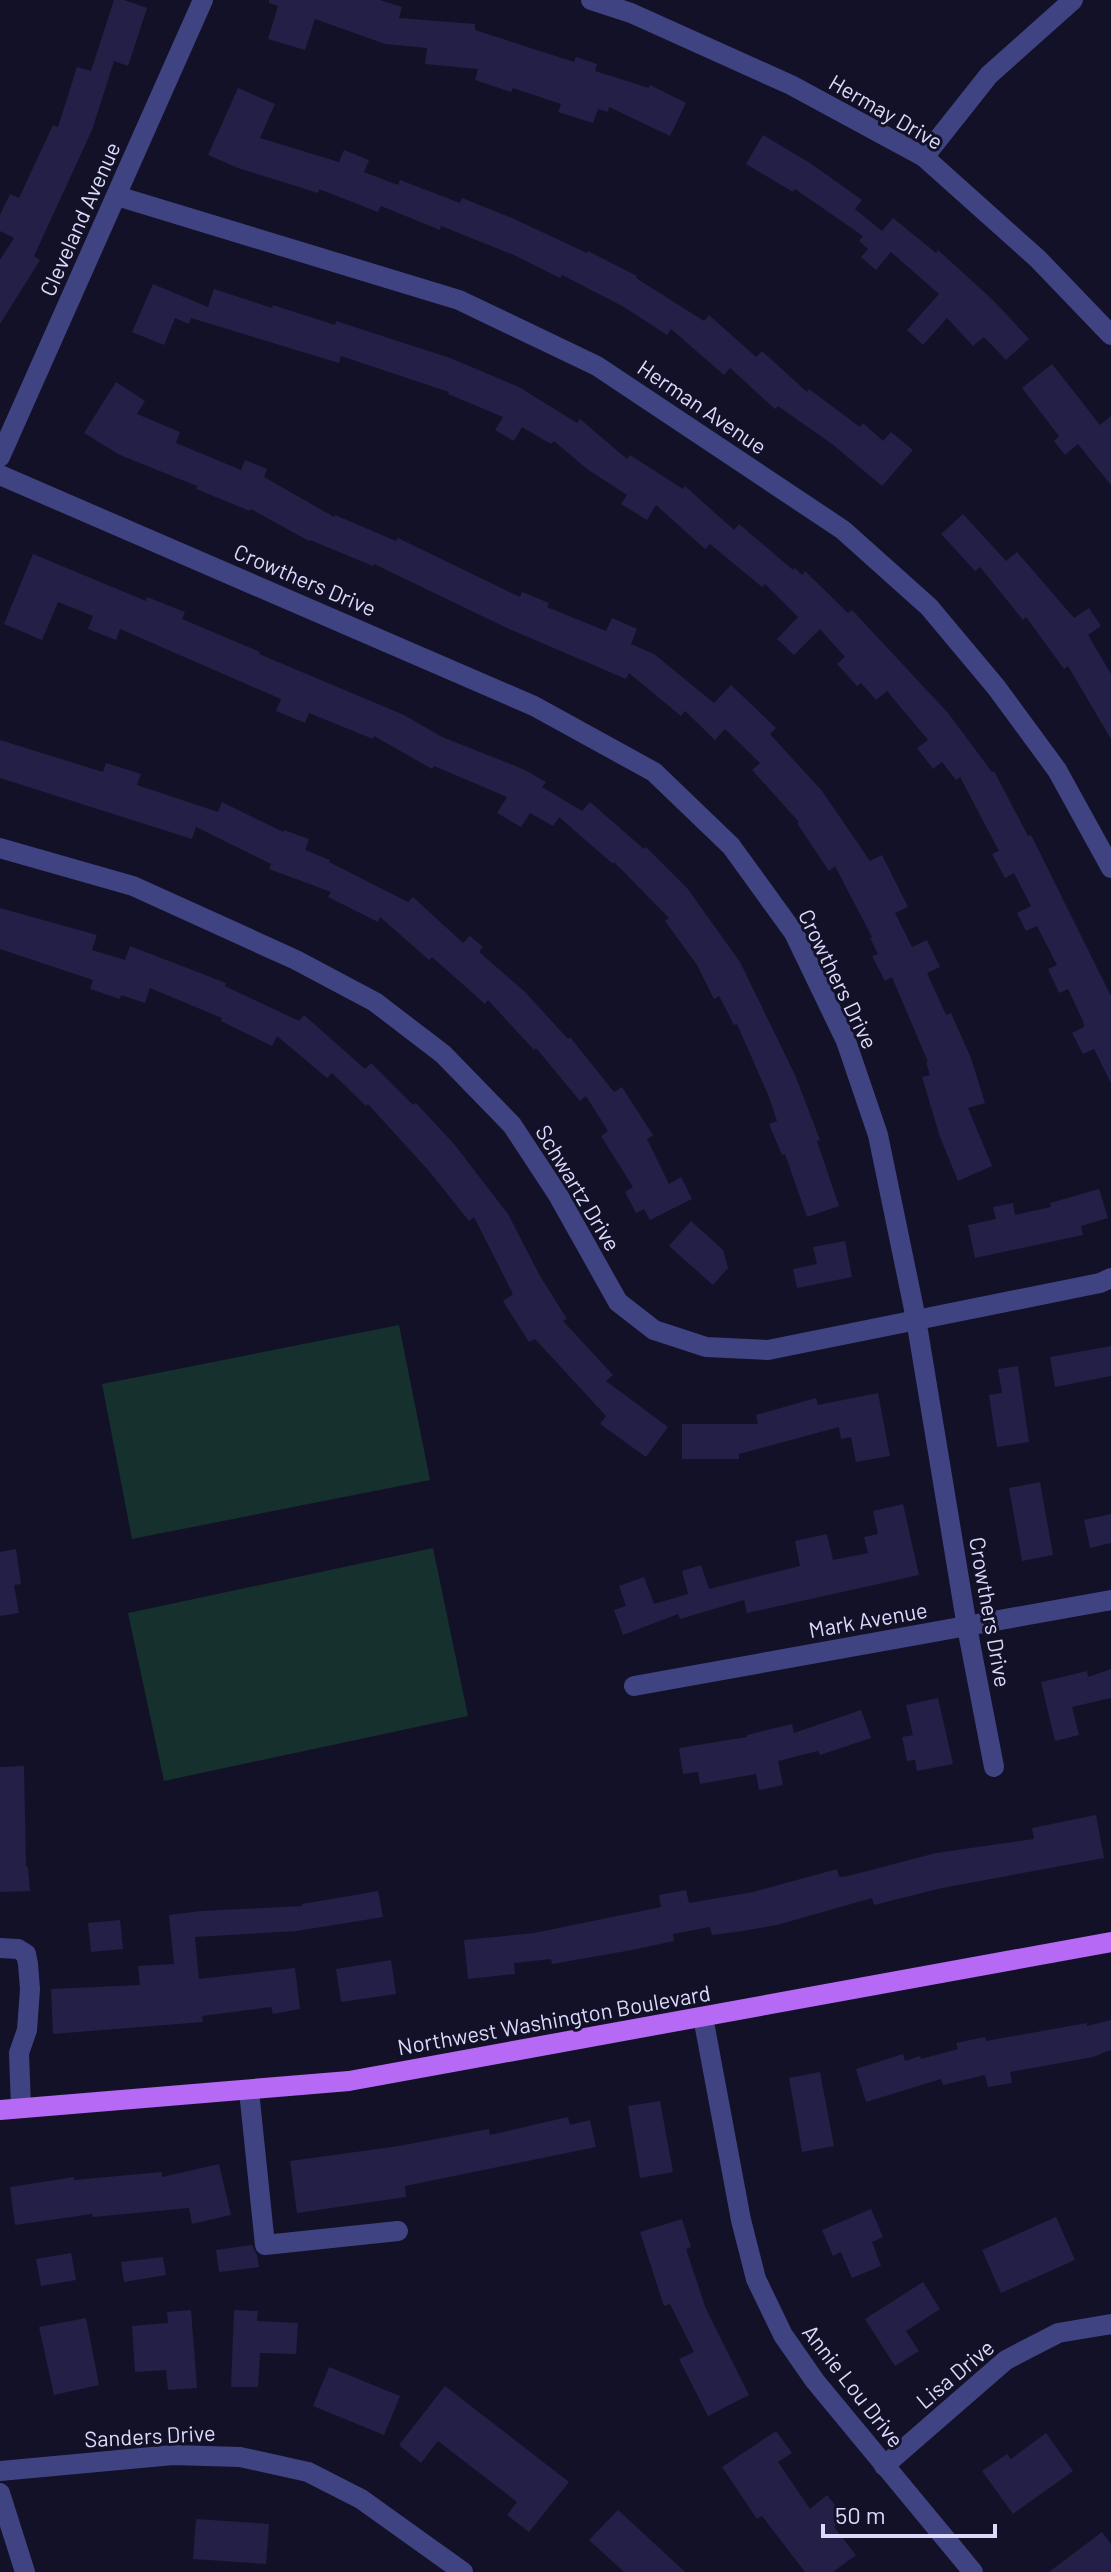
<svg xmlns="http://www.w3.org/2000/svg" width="1111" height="2572" font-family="Barlow,sans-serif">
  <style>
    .green { fill: #15302d }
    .building { fill: #241f46 }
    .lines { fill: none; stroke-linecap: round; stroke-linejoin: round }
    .minor { stroke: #404382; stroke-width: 20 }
    .major { stroke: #b569f4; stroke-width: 20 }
    .labels { text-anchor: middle; stroke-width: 6; stroke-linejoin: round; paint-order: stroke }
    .street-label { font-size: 22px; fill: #dbdafc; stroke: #131127 }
  </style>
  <rect width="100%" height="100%" fill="#131127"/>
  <g class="green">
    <path d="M 399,1325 L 430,1480 L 132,1539 L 102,1384 Z"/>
    <path d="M 433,1548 L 468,1716 L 164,1781 L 128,1613 Z"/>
  </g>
  <g class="building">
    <path d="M 114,0 L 124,0 L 147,8 L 128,66 L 114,61 L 92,130 L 34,256 L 40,260 L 0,324 L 0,260 L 14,238 L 0,231 L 0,215 L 10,194 L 19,198 L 53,125 L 58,127 L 77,67 L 91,71 Z"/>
    <path d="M 269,0 L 380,0 L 402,7 L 399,18 L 475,24 L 475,30 L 574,62 L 576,57 L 597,64 L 595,71 L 649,88 L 650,85 L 686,103 L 670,136 L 609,107 L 608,112 L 598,109 L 593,123 L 558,112 L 561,104 L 513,88 L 511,92 L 475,80 L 478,69 L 425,64 L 427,48 L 385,44 L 315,19 L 305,50 L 268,39 L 278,6 L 269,3 Z"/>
    <path d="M 238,88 L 275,104 L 260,138 L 339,162 L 344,150 L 369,160 L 364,172 L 398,185 L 400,180 L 460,203 L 462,198 L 512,218 L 587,253 L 588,251 L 637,276 L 636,278 L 704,321 L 709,315 L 756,357 L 762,351 L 807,392 L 809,389 L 860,427 L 863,423 L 883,441 L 891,432 L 913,450 L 882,486 L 832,444 L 778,406 L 775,409 L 730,368 L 724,375 L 671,329 L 667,335 L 624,307 L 562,275 L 560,278 L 514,255 L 441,226 L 440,230 L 381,206 L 378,212 L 319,189 L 318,193 L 238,168 L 208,155 Z"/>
    <path d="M 763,135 L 810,163 L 862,200 L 855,209 L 882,231 L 893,218 L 936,253 L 938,250 L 994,301 L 1029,339 L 1006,360 L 984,337 L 973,346 L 947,318 L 923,345 L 907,330 L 939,294 L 891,252 L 876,270 L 861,257 L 868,249 L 859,241 L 863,236 L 795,189 L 793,192 L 746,164 Z"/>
    <path d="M 153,284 L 208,307 L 214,289 L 272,308 L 273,305 L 335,325 L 336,321 L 450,358 L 519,387 L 577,423 L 580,419 L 627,459 L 630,455 L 683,489 L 685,486 L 734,530 L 739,524 L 793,570 L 795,568 L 802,575 L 805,571 L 848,613 L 852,610 L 948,713 L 992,772 L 994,771 L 1028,836 L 1031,835 L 1111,996 L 1111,1083 L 1094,1049 L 1083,1054 L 1072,1033 L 1084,1027 L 1083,1021 L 1068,989 L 1059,993 L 1048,969 L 1057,965 L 1037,926 L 1026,931 L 1017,913 L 1031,906 L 1014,873 L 1005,878 L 992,854 L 999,851 L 960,777 L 956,780 L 942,762 L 933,769 L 917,748 L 928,740 L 887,691 L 876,700 L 861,683 L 857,686 L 837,664 L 845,657 L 820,629 L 794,655 L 777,639 L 798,617 L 765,584 L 762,587 L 710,544 L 705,549 L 656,505 L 647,520 L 621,504 L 627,495 L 587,469 L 554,441 L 551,444 L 522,427 L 514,441 L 495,430 L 503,417 L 448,394 L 449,392 L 341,356 L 339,363 L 191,318 L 189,324 L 175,318 L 164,345 L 132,332 Z"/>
    <path d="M 1052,364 L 1100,425 L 1111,416 L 1111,485 L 1078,444 L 1065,455 L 1054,441 L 1059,436 L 1022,388 Z"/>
    <path d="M 116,382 L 145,401 L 137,414 L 180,432 L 176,443 L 241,470 L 245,460 L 267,469 L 264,477 L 334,517 L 335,515 L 396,541 L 398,538 L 520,597 L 522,592 L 549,603 L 547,607 L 606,631 L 612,618 L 637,629 L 631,644 L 654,654 L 714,703 L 731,685 L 776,728 L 770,734 L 822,791 L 870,861 L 882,855 L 908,907 L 895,913 L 912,947 L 927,940 L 940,967 L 927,973 L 946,1015 L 951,1013 L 971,1058 L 985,1103 L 968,1108 L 992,1166 L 958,1181 L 940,1137 L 922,1077 L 930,1075 L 926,1062 L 928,1062 L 892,977 L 885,981 L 872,956 L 878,954 L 870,938 L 872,937 L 835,866 L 829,871 L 797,823 L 799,822 L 752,770 L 760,763 L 725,729 L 715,740 L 685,711 L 681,716 L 629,673 L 626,679 L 507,628 L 374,564 L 373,566 L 310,540 L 309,541 L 251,509 L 250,511 L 196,489 L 197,486 L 120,455 L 84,433 Z"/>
    <path d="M 963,514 L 1006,561 L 1017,552 L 1074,618 L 1089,608 L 1101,626 L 1088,635 L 1111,674 L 1111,739 L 1068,666 L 1064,669 L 1026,617 L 1023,620 L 980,567 L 975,571 L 941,534 Z"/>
    <path d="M 33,554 L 146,601 L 147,597 L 185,612 L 182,619 L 260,652 L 259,654 L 404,715 L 442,737 L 523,769 L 546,782 L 542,787 L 582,811 L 590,802 L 644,849 L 646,847 L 687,888 L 740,962 L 795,1075 L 820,1140 L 817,1141 L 839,1206 L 807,1217 L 785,1154 L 782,1155 L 769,1124 L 777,1121 L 769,1097 L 737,1024 L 734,1025 L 719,996 L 714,999 L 697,965 L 665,921 L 669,918 L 614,862 L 613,864 L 559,817 L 553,826 L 530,813 L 521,827 L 497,813 L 507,797 L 434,766 L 432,769 L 374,736 L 373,739 L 309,713 L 305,723 L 276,711 L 281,699 L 120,629 L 116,640 L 88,629 L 93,616 L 58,602 L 42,640 L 4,624 Z"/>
    <path d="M 0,740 L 103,772 L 106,763 L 141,774 L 137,785 L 218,812 L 222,802 L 283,832 L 284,830 L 309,839 L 305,850 L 330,860 L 329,862 L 408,902 L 413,897 L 463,943 L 470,936 L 483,947 L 479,952 L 524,991 L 568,1039 L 570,1037 L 614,1092 L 622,1087 L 653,1135 L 647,1139 L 669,1184 L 681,1177 L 692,1199 L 650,1220 L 644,1209 L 636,1213 L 625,1192 L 633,1187 L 601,1136 L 608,1131 L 586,1096 L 580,1101 L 536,1048 L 534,1050 L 488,1000 L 485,1004 L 432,957 L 429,960 L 380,917 L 378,922 L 328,897 L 331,892 L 269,869 L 271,864 L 196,827 L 192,839 L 0,778 Z"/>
    <path d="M 0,908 L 97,935 L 92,950 L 125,960 L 130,946 L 226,983 L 225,986 L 299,1021 L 304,1015 L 365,1069 L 371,1063 L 413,1105 L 416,1103 L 454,1144 L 508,1214 L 540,1276 L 567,1319 L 563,1321 L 613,1375 L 606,1381 L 668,1427 L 646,1457 L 600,1424 L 606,1416 L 535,1339 L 529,1342 L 503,1301 L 513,1294 L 474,1217 L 469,1221 L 429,1171 L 368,1104 L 366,1106 L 332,1073 L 327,1078 L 277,1036 L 272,1046 L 221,1021 L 222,1018 L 150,988 L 145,1003 L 121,995 L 120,999 L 90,989 L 93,980 L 0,949 Z"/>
    <path d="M 1099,1189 L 1108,1218 L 1081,1226 L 1083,1235 L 975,1258 L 968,1225 L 996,1219 L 993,1207 L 1013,1203 L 1015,1215 L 1051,1207 L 1050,1203 Z"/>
    <path d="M 691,1221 L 723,1250 L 728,1268 L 713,1285 L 669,1246 Z"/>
    <path d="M 845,1241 L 852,1277 L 797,1288 L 793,1269 L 817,1264 L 813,1247 Z"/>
    <path d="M 1111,1346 L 1111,1376 L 1055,1387 L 1050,1357 Z"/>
    <path d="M 1018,1366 L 1029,1442 L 997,1447 L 989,1395 L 1002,1393 L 998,1369 Z"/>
    <path d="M 878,1393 L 890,1456 L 856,1462 L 851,1437 L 841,1439 L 839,1427 L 739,1454 L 739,1459 L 682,1459 L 682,1424 L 758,1424 L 756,1415 L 816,1398 L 818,1405 Z"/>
    <path d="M 1040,1482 L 1053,1555 L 1022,1561 L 1009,1488 Z"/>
    <path d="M 903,1504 L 919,1575 L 747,1613 L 744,1600 L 680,1619 L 678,1614 L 623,1635 L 614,1610 L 626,1606 L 619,1586 L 644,1577 L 654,1604 L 688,1594 L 682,1571 L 701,1565 L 709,1589 L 800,1566 L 795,1541 L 827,1534 L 833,1560 L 868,1553 L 864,1537 L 878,1534 L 873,1511 Z"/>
    <path d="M 1111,1514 L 1111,1543 L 1090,1548 L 1084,1520 Z"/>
    <path d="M 16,1549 L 21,1584 L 14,1585 L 19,1613 L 0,1616 L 0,1552 Z"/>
    <path d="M 1111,1669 L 1111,1698 L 1072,1707 L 1079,1735 L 1055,1741 L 1041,1682 L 1087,1671 L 1088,1677 Z"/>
    <path d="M 938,1698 L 953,1764 L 917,1771 L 915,1760 L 907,1761 L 902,1737 L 913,1735 L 906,1705 Z"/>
    <path d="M 861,1710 L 871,1738 L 820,1755 L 818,1751 L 778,1761 L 783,1785 L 759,1790 L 756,1774 L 700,1784 L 698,1772 L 683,1774 L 679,1748 L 747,1737 L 747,1735 L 792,1724 L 794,1733 Z"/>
    <path d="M 24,1766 L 26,1867 L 28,1867 L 30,1891 L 0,1892 L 0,1767 Z"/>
    <path d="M 1096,1815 L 1104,1858 L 942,1888 L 874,1905 L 872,1898 L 777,1925 L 736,1932 L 712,1935 L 710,1927 L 673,1934 L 674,1941 L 632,1950 L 552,1964 L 551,1959 L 514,1963 L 515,1974 L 468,1979 L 464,1940 L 534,1933 L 661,1907 L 659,1895 L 686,1890 L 689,1903 L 753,1892 L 837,1869 L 839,1877 L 848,1876 L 936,1853 L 1034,1839 L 1032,1828 Z"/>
    <path d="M 378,1891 L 383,1917 L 297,1931 L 195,1937 L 199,1979 L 295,1968 L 300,2009 L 273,2014 L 271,2007 L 202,2016 L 203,2022 L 53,2034 L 51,1989 L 140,1985 L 138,1966 L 174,1964 L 169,1915 L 202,1911 L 302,1906 L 302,1904 Z"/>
    <path d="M 120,1920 L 123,1949 L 91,1952 L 88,1923 Z"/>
    <path d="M 391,1960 L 396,1994 L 341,2002 L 336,1969 Z"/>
    <path d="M 1111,2020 L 1111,2050 L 1093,2057 L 1010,2072 L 1012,2083 L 988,2087 L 985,2075 L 943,2085 L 941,2079 L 866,2102 L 856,2069 L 903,2054 L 905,2061 L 920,2056 L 921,2059 L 958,2049 L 956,2043 L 985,2037 L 986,2041 L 1087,2023 L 1087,2026 Z"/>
    <path d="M 820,2072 L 834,2146 L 802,2152 L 789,2078 Z"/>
    <path d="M 660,2101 L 673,2172 L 640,2178 L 628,2106 Z"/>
    <path d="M 568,2117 L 570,2125 L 590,2120 L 596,2147 L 405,2186 L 406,2197 L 297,2213 L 290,2161 L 399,2146 L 489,2129 L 490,2135 Z"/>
    <path d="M 219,2164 L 231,2215 L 192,2224 L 189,2208 L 93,2217 L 92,2214 L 15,2225 L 10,2187 L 74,2177 L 74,2180 L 162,2172 L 162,2177 Z"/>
    <path d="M 871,2209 L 883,2237 L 872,2242 L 881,2266 L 852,2278 L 841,2252 L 833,2256 L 822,2230 Z"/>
    <path d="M 1056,2217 L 1075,2260 L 1001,2293 L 982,2250 Z"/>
    <path d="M 682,2219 L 691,2247 L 686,2249 L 706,2309 L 749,2395 L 708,2416 L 679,2359 L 694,2352 L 670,2304 L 664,2306 L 640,2232 Z"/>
    <path d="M 252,2245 L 257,2255 L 259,2267 L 219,2272 L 216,2250 Z"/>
    <path d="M 71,2253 L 76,2280 L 41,2286 L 36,2259 Z"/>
    <path d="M 163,2257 L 166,2275 L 124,2282 L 121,2262 Z"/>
    <path d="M 923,2282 L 940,2309 L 906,2331 L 919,2351 L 895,2366 L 865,2319 Z"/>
    <path d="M 191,2310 L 197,2388 L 168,2390 L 166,2370 L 135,2372 L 132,2326 L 168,2323 L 167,2312 Z"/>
    <path d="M 234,2310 L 258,2311 L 257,2321 L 298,2323 L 296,2354 L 260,2353 L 258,2387 L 231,2387 Z"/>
    <path d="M 86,2318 L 99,2385 L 54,2395 L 39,2327 Z"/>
    <path d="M 329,2367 L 400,2396 L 384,2435 L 313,2406 Z"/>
    <path d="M 445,2386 L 569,2482 L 529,2532 L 507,2515 L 517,2502 L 438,2441 L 421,2463 L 399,2445 Z"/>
    <path d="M 776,2431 L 792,2453 L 778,2462 L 810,2509 L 827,2495 L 845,2518 L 834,2527 L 856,2555 L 833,2572 L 805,2572 L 762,2516 L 757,2519 L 722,2467 Z"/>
    <path d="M 1046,2433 L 1073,2471 L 1013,2514 L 982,2471 L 1007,2454 L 1011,2459 Z"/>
    <path d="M 618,2510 L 685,2572 L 624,2572 L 589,2540 Z"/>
    <path d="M 196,2519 L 269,2524 L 266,2564 L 193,2559 Z"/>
    <path d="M 1102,2532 L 1111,2544 L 1111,2572 L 1049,2572 Z"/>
  </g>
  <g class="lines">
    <g class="minor">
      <path d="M 591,0 L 631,13 L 791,85 L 924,157 L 1038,259 L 1111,335"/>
      <path d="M 924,157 L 989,75 L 1073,0"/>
      <path d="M 117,196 L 459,300 L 597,366 L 843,530 L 929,607 L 996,687 L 1057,770 L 1111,868"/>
      <path d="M 0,457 L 203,0"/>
      <path d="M 0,475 L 534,706 L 654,772 L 731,846 L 794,933 L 846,1041 L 878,1135 L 916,1319 L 967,1627 L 994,1767"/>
      <path d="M 0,848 L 133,886 L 296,960 L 375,1002 L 443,1054 L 512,1125 L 558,1195 L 618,1302 L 654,1330 L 706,1347 L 768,1350 L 1100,1283 L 1111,1278"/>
      <path d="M 634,1686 L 1111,1600"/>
      <path d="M 0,1948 L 18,1949 L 26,1954 L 28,1964 L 30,1989 L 27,2030 L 19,2053 L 21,2108"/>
      <path d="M 703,2017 L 741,2220 L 756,2279 L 783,2335 L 815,2381 L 973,2572"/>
      <path d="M 249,2091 L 265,2245 L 398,2231"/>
      <path d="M 884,2466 L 1006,2360 L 1058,2333 L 1111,2324"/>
      <path d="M 0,2471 L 173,2455 L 240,2457 L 308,2472 L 361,2499 L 463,2572"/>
      <path d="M 0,2493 L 25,2572"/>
    </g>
    <path class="major" d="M 0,2110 L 349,2081 L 1111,1942"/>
  </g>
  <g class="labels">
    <g class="street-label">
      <text transform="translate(886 112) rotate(30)" y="8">Hermay Drive</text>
      <text transform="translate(80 219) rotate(-66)" y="8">Cleveland Avenue</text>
      <text transform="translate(702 407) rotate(34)" y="8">Herman Avenue</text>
      <text transform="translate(305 580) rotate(23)" y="8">Crowthers Drive</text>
      <text transform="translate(838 979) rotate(64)" y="8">Crowthers Drive</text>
      <text transform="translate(578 1188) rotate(59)" y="8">Schwartz Drive</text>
      <text transform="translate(990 1612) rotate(80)" y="8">Crowthers Drive</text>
      <text transform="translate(868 1620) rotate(-10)" y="8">Mark Avenue</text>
      <text transform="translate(554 2020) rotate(-10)" y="8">Northwest Washington Boulevard</text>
      <text transform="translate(955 2374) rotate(-40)" y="8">Lisa Drive</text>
      <text transform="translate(853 2386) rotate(52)" y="8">Annie Lou Drive</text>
      <text transform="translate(150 2436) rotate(-3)" y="8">Sanders Drive</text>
    </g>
  </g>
  <path d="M823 2524v12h172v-12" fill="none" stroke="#dbdafc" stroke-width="4"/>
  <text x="835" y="2524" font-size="24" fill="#dbdafc" stroke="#131127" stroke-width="6" paint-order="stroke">50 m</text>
</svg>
